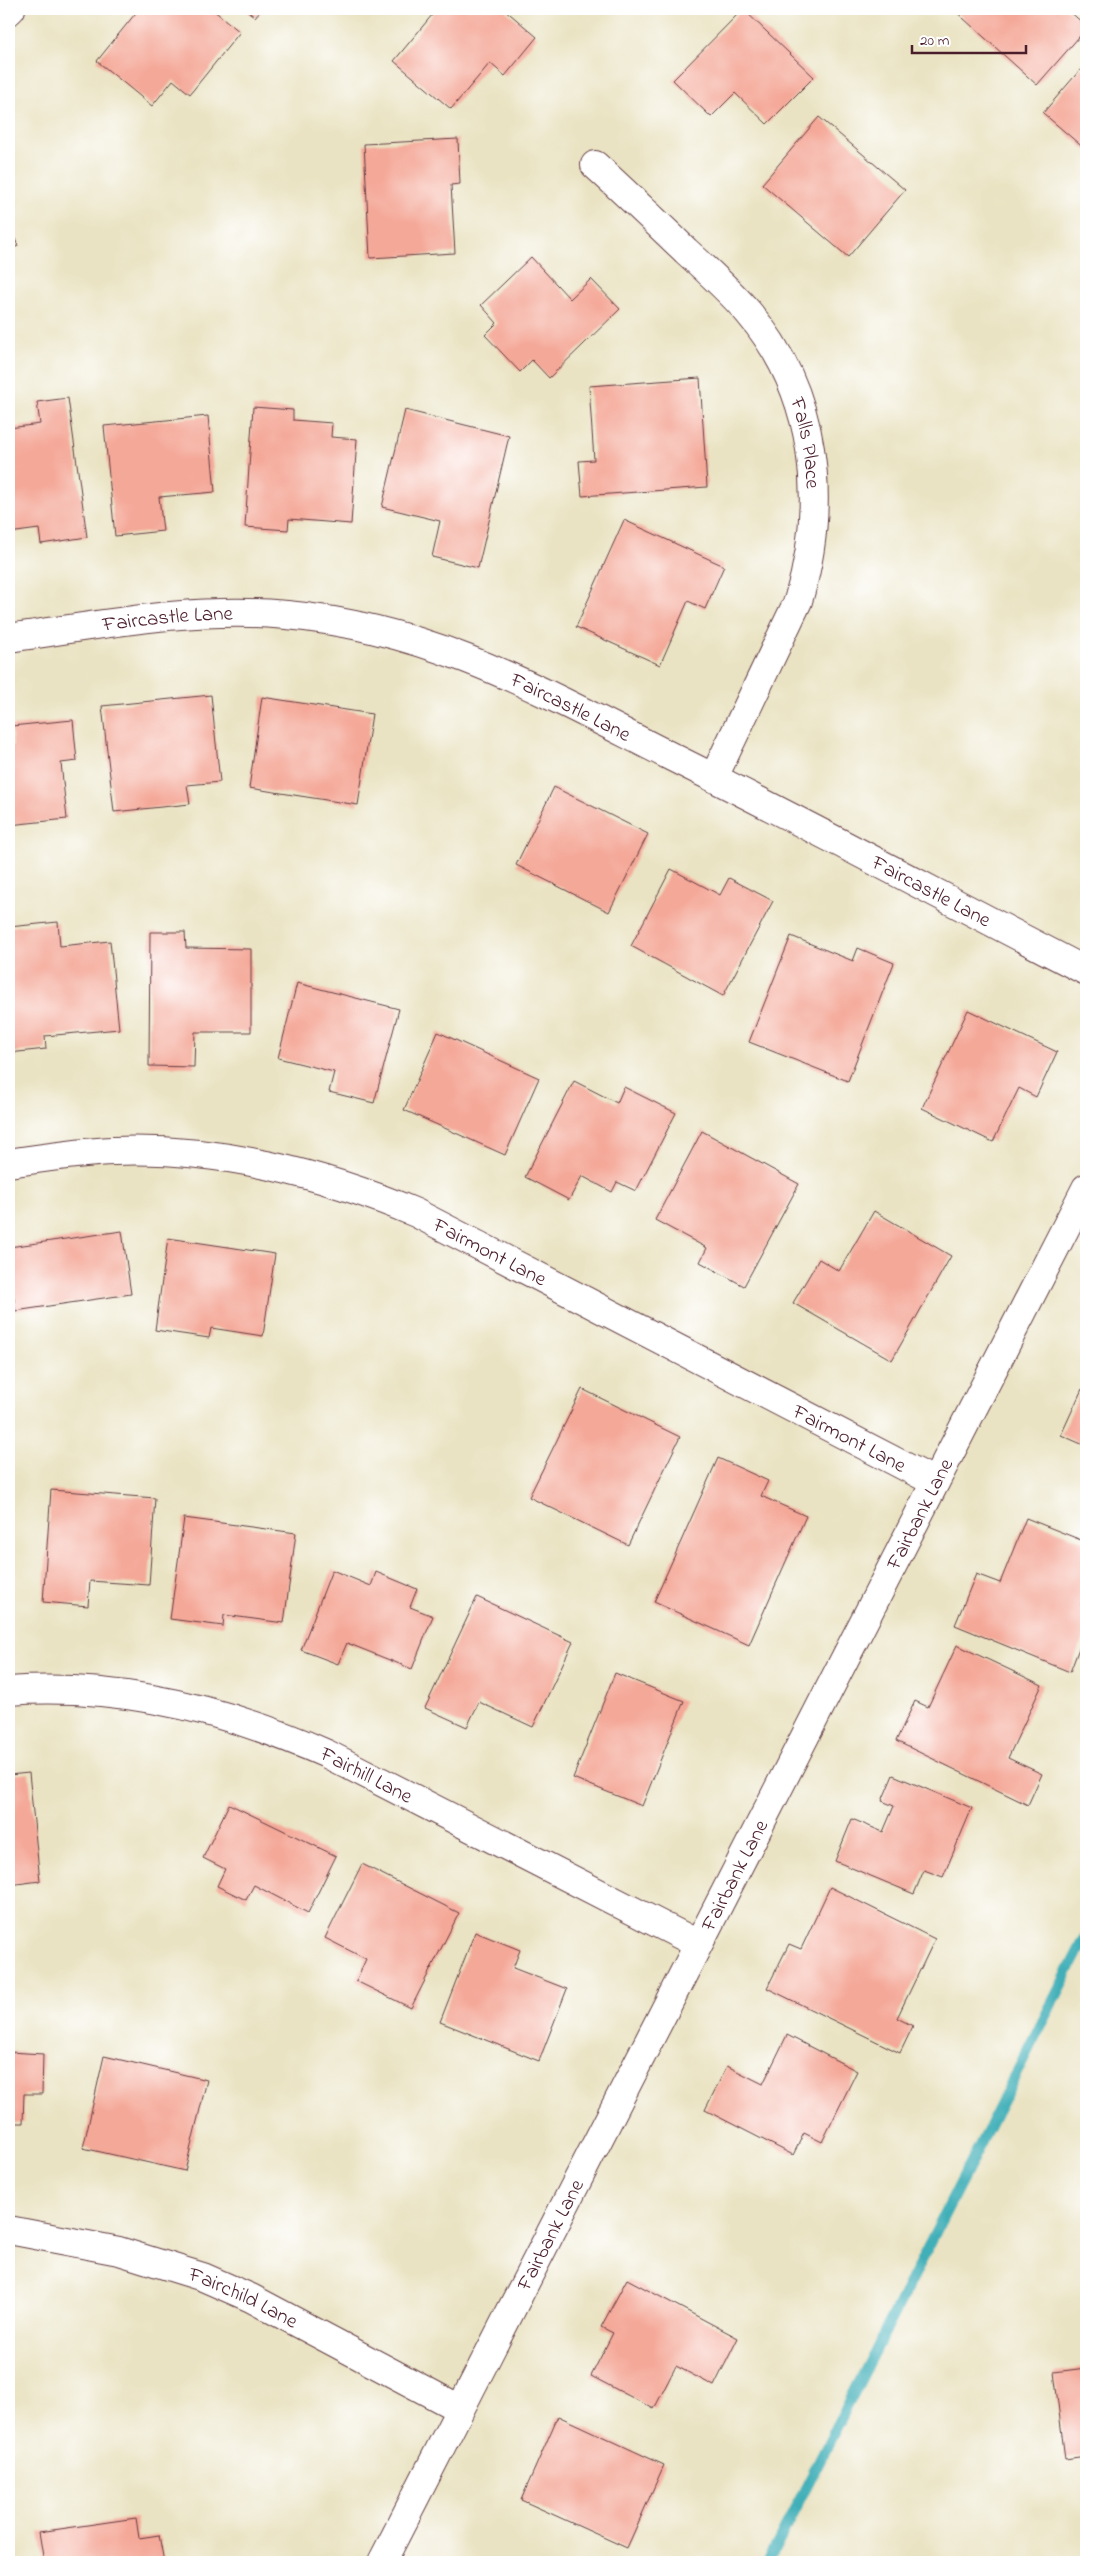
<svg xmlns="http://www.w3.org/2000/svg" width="1095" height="2571" font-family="'Indie Flower',sans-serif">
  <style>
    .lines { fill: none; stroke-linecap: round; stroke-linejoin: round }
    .stream { stroke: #3fafb8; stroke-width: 11 }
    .building { fill: #f4a898 }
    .minor-casing { stroke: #623c42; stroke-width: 30 }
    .minor { stroke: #fff; stroke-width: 28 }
    .labels { text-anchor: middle; stroke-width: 4; stroke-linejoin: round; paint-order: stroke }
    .street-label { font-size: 21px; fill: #4a1f2b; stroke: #fff }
  </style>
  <rect width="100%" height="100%" fill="#fff"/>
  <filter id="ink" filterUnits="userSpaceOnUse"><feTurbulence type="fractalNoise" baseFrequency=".02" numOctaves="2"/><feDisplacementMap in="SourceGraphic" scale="10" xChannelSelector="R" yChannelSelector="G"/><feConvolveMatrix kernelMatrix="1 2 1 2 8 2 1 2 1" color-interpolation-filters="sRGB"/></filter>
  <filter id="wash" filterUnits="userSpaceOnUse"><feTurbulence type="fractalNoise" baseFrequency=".0096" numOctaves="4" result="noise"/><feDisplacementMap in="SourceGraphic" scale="20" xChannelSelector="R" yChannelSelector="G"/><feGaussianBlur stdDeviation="1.12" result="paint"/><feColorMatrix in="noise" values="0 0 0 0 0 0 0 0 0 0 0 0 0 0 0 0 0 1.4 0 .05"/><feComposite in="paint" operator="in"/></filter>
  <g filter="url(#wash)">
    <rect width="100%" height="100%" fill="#eae3c3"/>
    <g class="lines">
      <path class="stream" d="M 768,2562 L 1086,1936"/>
    </g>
    <g id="blocks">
      <g class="building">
        <path d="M 139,9 L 212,9 L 240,32 L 190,94 L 173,80 L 152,106 L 97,61 Z"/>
        <path d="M 245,9 L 262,9 L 255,17 Z"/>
        <path d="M 437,9 L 504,9 L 537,37 L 505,76 L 490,63 L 451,109 L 394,61 Z"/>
        <path d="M 743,9 L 814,77 L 767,124 L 735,93 L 711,117 L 673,80 Z"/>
        <path d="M 953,9 L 1067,9 L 1086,26 L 1086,29 L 1037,85 Z"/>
        <path d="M 1086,63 L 1086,150 L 1043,113 Z"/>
        <path d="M 819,117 L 905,190 L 848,257 L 762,184 Z"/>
        <path d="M 458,139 L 460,184 L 451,185 L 455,253 L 370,258 L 364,144 Z"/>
        <path d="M 9,225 L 18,246 L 9,250 Z"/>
        <path d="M 531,257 L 570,299 L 591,279 L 620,309 L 549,378 L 532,360 L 520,372 L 485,335 L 497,323 L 481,305 Z"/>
        <path d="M 700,378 L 707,487 L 582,496 L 579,461 L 594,460 L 589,386 Z"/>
        <path d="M 68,398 L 87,537 L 41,544 L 39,529 L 9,533 L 9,428 L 40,424 L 37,402 Z"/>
        <path d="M 253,407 L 293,410 L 293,420 L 332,423 L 331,437 L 357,439 L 351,524 L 289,519 L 288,530 L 245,527 Z"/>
        <path d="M 405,410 L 509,436 L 478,568 L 432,557 L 440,521 L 382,507 Z"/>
        <path d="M 208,416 L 215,492 L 159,497 L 163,531 L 115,536 L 104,426 Z"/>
        <path d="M 624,520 L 724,566 L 705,609 L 688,601 L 660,665 L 576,627 Z"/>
        <path d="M 211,695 L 220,782 L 187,785 L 190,804 L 114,812 L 102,706 Z"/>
        <path d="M 262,697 L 372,714 L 358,805 L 249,788 Z"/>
        <path d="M 73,720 L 77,761 L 61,763 L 67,819 L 9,825 L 9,746 L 13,746 L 11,726 Z"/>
        <path d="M 554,787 L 648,834 L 609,912 L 516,865 Z"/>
        <path d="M 671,869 L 720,895 L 729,878 L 773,901 L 723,996 L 631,946 Z"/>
        <path d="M 58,922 L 60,946 L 110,941 L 119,1029 L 45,1036 L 46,1049 L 9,1053 L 9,927 Z"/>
        <path d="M 150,932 L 185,932 L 186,948 L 251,949 L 251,1032 L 195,1032 L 194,1067 L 149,1066 Z"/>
        <path d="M 791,936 L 853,961 L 858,948 L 894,963 L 848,1081 L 749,1042 Z"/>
        <path d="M 297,983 L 399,1009 L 374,1103 L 329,1092 L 334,1072 L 278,1058 Z"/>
        <path d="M 968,1010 L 1057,1052 L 1036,1097 L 1019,1088 L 993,1142 L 922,1108 Z"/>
        <path d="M 438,1032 L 539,1078 L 505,1155 L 404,1110 Z"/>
        <path d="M 574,1081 L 617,1103 L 624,1087 L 676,1113 L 636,1191 L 617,1182 L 612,1192 L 582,1176 L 569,1200 L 525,1177 Z"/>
        <path d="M 702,1131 L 799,1184 L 744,1286 L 700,1262 L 707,1248 L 655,1220 Z"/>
        <path d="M 874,1211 L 951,1256 L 892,1360 L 793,1303 L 819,1259 L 839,1271 Z"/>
        <path d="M 122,1231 L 131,1294 L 15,1311 L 9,1247 Z"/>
        <path d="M 168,1238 L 275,1254 L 263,1336 L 211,1328 L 209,1338 L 155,1330 Z"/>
        <path d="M 582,1389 L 680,1437 L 628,1545 L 529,1497 Z"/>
        <path d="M 1082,1389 L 1086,1392 L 1086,1446 L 1061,1435 Z"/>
        <path d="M 718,1458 L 768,1481 L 761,1496 L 806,1516 L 749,1645 L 654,1602 Z"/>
        <path d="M 51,1490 L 155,1498 L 149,1585 L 90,1581 L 88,1606 L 43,1602 Z"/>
        <path d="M 184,1518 L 296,1533 L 284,1623 L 224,1615 L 223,1626 L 170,1619 Z"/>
        <path d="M 1026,1518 L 1086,1542 L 1086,1591 L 1081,1605 L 1086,1607 L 1086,1630 L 1070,1672 L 955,1625 L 976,1574 L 1000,1583 Z"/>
        <path d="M 332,1570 L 371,1586 L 376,1572 L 417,1589 L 410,1607 L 433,1616 L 412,1669 L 347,1643 L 338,1664 L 301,1650 Z"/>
        <path d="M 477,1597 L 573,1642 L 533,1727 L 479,1702 L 467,1727 L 425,1708 Z"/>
        <path d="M 957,1645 L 1042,1685 L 1008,1758 L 1042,1774 L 1028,1805 L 896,1741 L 915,1701 L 928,1707 Z"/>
        <path d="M 615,1673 L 684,1701 L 642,1806 L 573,1778 Z"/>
        <path d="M 29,1773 L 40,1881 L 9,1885 L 9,1775 Z"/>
        <path d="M 893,1775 L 972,1808 L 943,1877 L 924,1870 L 914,1894 L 835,1861 L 852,1819 L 883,1832 L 894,1806 L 882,1801 Z"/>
        <path d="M 229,1804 L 336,1856 L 308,1913 L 254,1885 L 246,1900 L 217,1886 L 225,1869 L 203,1858 Z"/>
        <path d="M 362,1864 L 459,1913 L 411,2008 L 356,1981 L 366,1959 L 325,1938 Z"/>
        <path d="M 830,1887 L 935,1939 L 897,2018 L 913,2026 L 900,2053 L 767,1988 L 789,1944 L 801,1949 Z"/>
        <path d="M 475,1932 L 520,1950 L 513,1968 L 567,1989 L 539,2061 L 440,2022 Z"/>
        <path d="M 787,2035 L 857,2071 L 822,2142 L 804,2133 L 793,2155 L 705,2110 L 727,2066 L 763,2084 Z"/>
        <path d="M 9,2052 L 43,2054 L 42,2094 L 24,2094 L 23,2123 L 9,2123 Z"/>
        <path d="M 104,2056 L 207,2080 L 185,2171 L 83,2148 Z"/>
        <path d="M 627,2279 L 738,2338 L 714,2386 L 676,2366 L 654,2409 L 591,2376 L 613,2333 L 601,2327 Z"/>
        <path d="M 1086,2368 L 1086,2456 L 1065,2459 L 1054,2372 Z"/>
        <path d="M 558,2416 L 664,2465 L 627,2548 L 521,2500 Z"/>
        <path d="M 136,2518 L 139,2538 L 159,2535 L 164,2562 L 44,2562 L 39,2532 Z"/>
      </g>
    </g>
  </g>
  <g filter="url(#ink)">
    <use href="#blocks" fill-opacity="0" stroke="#623c42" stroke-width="1"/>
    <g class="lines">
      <g class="minor-casing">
        <g id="minor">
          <path d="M 9,11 L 11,9"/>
          <path id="s1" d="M 595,165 C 626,193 656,222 686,251 C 707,270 729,290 748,312 C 817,393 828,502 798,601 L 714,777"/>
          <path id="s2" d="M 9,638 C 100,625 194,606 287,615 C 433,628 545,693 672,757 C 811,826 948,900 1086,971"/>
          <path id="s3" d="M 9,1163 C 44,1158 79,1152 114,1151 C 217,1147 322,1173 416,1213 L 935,1482"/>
          <path id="s4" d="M 9,1691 C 118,1683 227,1710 327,1754 L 698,1944"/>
          <path id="s5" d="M 9,2230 L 119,2251 L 203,2277 L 251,2298 L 460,2409"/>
          <path id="s6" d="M 382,2562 L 1086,1188"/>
        </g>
      </g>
      <use href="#minor" class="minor"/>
    </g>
  </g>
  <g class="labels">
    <g class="street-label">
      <text dy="7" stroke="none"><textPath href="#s1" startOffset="358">Falls Place</textPath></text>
      <text dy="7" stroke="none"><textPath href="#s2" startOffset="160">Faircastle Lane</textPath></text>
      <text dy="7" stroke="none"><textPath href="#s2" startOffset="580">Faircastle Lane</textPath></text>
      <text dy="7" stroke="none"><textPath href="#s2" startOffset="985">Faircastle Lane</textPath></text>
      <text dy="7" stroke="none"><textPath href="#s3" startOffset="500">Fairmont Lane</textPath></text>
      <text dy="7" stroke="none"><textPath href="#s3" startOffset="905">Fairmont Lane</textPath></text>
      <text dy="7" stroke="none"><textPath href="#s6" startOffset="1178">Fairbank Lane</textPath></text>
      <text dy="7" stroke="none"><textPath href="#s4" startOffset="372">Fairhill Lane</textPath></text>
      <text dy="7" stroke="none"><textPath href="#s6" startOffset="772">Fairbank Lane</textPath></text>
      <text dy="7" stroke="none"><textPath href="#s6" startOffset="368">Fairbank Lane</textPath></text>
      <text dy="7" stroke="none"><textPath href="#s5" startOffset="245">Fairchild Lane</textPath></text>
    </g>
  </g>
  <rect width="1095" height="2571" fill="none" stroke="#fff" stroke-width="30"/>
  <path d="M912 45v8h114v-8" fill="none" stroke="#4a1f2b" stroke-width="2.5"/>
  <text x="920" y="45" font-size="15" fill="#4a1f2b" stroke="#ffffff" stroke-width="4" paint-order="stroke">20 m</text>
</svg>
